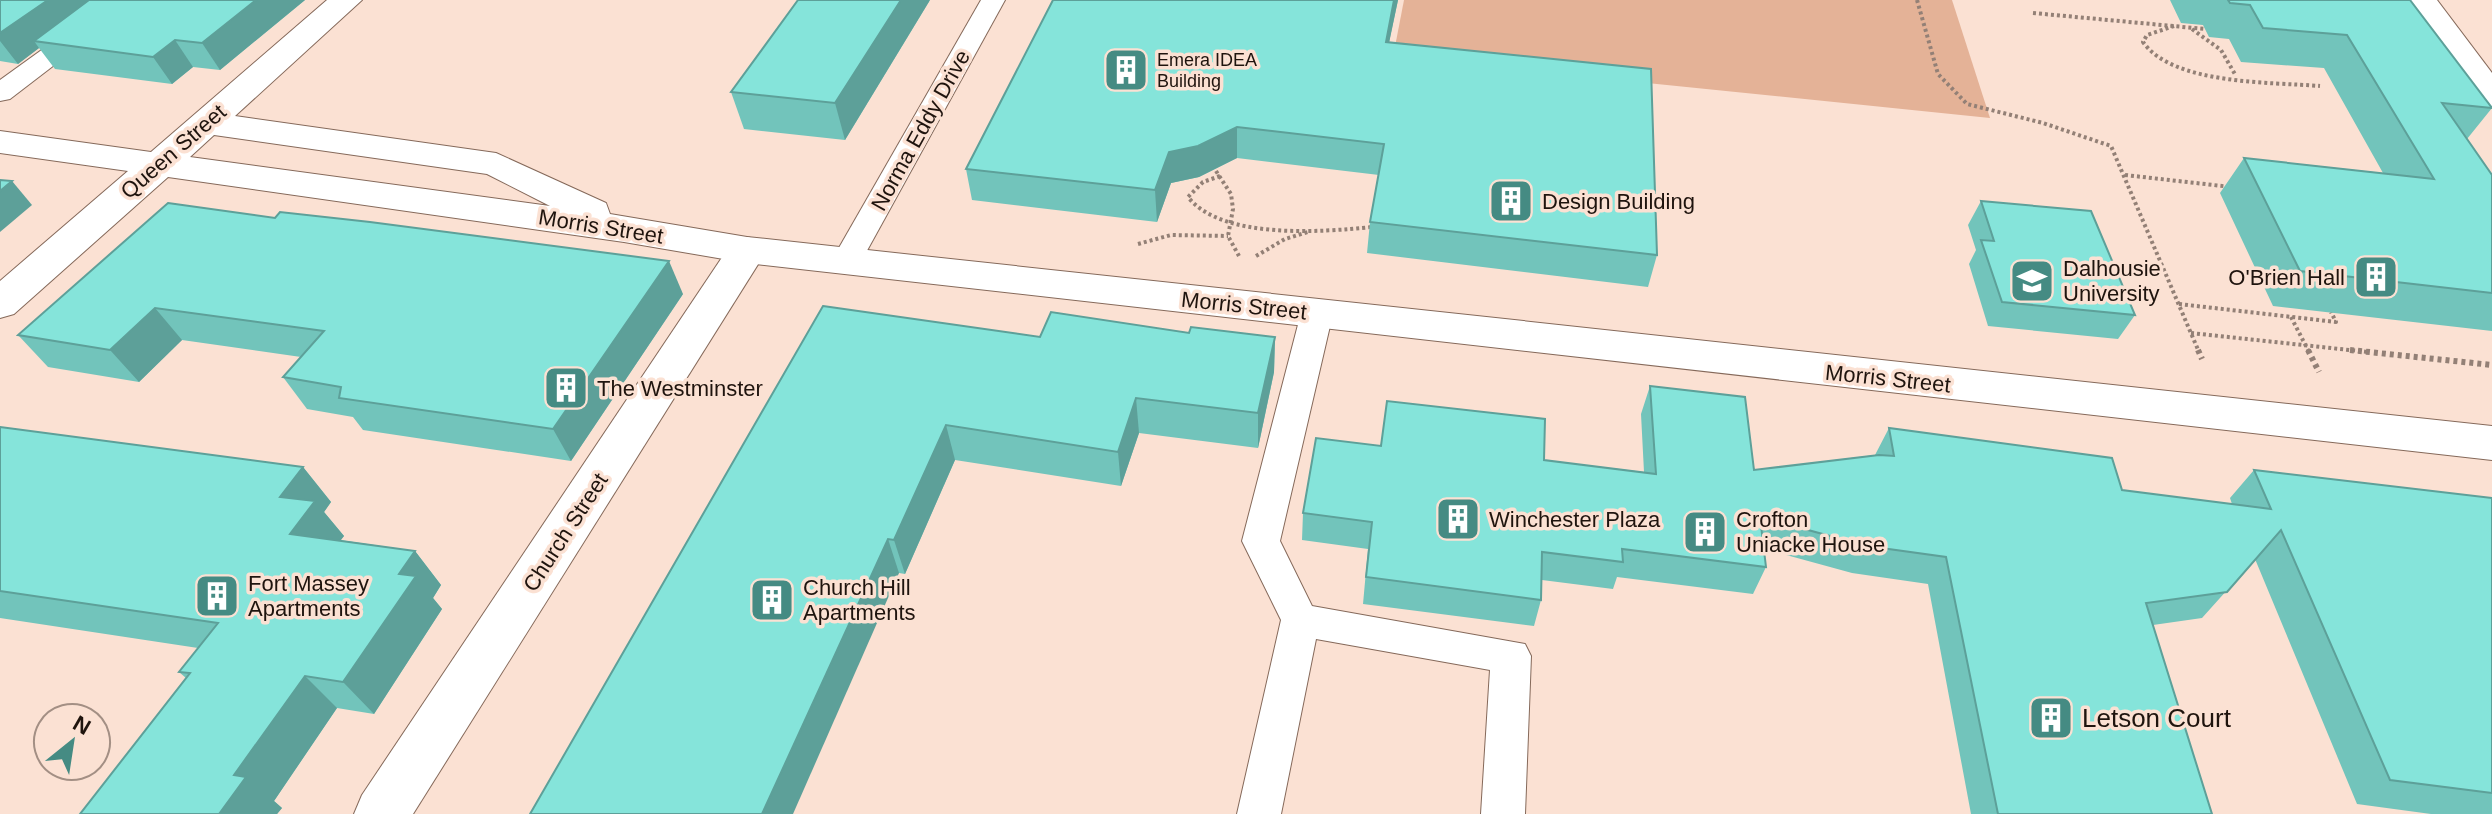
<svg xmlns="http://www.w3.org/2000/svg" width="2492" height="814" font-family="Helvetica,sans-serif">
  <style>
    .green { fill: #e4b297 }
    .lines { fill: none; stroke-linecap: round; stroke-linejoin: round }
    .service-casing { stroke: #85695a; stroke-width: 2 }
    .minor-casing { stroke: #85695a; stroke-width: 2 }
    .tertiary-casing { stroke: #85695a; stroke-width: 2 }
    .secondary-casing { stroke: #85695a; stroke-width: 2 }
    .path-far1 { stroke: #938076; stroke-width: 4; stroke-dasharray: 3 3; stroke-linecap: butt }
    .path { stroke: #938076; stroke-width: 6; stroke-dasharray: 4 4; stroke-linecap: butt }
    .service { fill: #fff; fill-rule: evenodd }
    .minor { fill: #fff; fill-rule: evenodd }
    .tertiary { fill: #fff; fill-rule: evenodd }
    .secondary { fill: #fff; fill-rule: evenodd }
    .wall { fill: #72c4bb }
    .shaded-wall { fill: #5da099 }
    .building { fill: #85e4da; stroke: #5da099; stroke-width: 2 }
    .labels { text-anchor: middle; stroke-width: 7; stroke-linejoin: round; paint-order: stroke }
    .far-poi-label { font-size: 18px; fill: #1f140e; stroke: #fbe1d3; text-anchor: start }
    .street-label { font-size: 22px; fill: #1f140e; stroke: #fbe1d3 }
    .poi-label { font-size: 22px; fill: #1f140e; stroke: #fbe1d3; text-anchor: start }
    .near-poi-label { font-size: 26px; fill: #1f140e; stroke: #fbe1d3; text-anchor: start }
  </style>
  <rect width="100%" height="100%" fill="#fbe1d3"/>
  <path class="green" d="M 1404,0 L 1952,0 L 1990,118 L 1393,57 Z"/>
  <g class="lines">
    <g class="service-casing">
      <g id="service">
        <path d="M 111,0 L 139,0 L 10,99 L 0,101 L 0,80 Z"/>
        <path d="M 981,0 L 1005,0 L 858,267 L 847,270 L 836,267 L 832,260 Z"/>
        <path d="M 1317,302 L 1328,305 L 1333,313 L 1280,541 L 1312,606 L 1525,644 L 1531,656 L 1525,814 L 1481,814 L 1490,670 L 1316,639 L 1281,814 L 1237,814 L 1281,620 L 1242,541 L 1301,313 L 1306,305 Z"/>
      </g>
    </g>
    <g class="minor-casing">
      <path id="minor" d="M 747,237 L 761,241 L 767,250 L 413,814 L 354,814 L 362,795 L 733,241 Z"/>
    </g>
    <g class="tertiary-casing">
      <path id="tertiary" d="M 327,0 L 362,0 L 235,116 L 496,153 L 606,203 L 610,214 L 747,237 L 2492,426 L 2492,460 L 747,263 L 624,242 L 168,177 L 14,314 L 0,318 L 0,281 L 128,171 L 0,153 L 0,131 L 151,152 ZM 214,135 L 487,174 L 550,206 L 190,157 Z"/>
    </g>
    <g class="secondary-casing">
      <path id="secondary" d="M 2405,0 L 2437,0 L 2492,73 L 2492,107 L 2480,104 Z"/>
    </g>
    <g class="path-far1">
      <path d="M 1917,0 L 1938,74 L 1967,104 L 2043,123 L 2111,146 L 2199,352"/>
      <path d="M 2033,13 L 2205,29"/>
      <path d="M 2174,26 L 2147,35 L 2143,42 C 2173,85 2271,82 2320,86"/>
      <path d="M 2192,29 L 2221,50 L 2236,76"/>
      <path d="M 1216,171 L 1231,194 L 1233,209 L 1228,236 L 1239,256"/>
      <path d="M 2125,175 L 2231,187"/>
      <path d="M 1220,176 L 1203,182 L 1188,197 C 1222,240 1322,232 1372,227"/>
      <path d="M 1138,244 L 1171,235 L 1228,236"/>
      <path d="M 1256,256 L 1285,239 L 1308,232"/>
      <path d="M 2179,304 L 2336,322 L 2331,312"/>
      <path d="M 2291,317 L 2309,352"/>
      <path d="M 2191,333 L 2368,352"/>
    </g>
    <g class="path">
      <path d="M 2198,350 L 2202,359"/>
      <path d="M 2308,350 L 2319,372"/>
      <path d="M 2350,350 L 2492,365"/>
    </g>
    <use href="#service" class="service"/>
    <use href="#minor" class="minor"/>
    <use href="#tertiary" class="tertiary"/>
    <use href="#secondary" class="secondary"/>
  </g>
  <g class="wall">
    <path d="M 0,0 L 305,0 L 220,70 L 193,67 L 172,84 L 55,69 L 39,48 L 18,64 L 0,61 Z"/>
    <path d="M 930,0 L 845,140 L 744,129 L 731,92 Z"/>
    <path d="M 1053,0 L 1398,0 L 1389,42 L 1657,255 L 1648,287 L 1367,253 L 1370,222 L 1379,175 L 1237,158 L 1199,177 L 1171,183 L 1157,222 L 972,200 L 966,169 Z"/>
    <path d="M 2170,0 L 2410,0 L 2492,108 L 2467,139 L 2492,175 L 2492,331 L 2273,306 L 2220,193 L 2244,158 L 2383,173 L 2324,68 L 2241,62 L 2229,39 L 2209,37 L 2203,25 L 2181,23 Z"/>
    <path d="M 1981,201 L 2135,315 L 2118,339 L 1988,326 L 1969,264 L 1976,250 L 1968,225 Z"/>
    <path d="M 168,203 L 683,294 L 571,461 L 363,430 L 353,417 L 307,409 L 283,377 L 301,357 L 182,340 L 139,382 L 48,367 L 18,335 Z"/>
    <path d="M 1040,337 L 1275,337 L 1274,372 L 1258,448 L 1139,433 L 1121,486 L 955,460 L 905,574 L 899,573 L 530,814 Z"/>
    <path d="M 1650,386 L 1754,470 L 1875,455 L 1889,428 L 2122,490 L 2232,504 L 2230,498 L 2254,470 L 2492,498 L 2492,814 L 2431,814 L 2357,804 L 2255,559 L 2202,618 L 2153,625 L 2212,814 L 1971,814 L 1928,584 L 1852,573 L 1764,549 L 1766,567 L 1753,594 L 1617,577 L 1613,589 L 1542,580 L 1541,600 L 1534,626 L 1363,604 L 1368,549 L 1302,540 L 1303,513 L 1381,446 L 1544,460 L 1644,472 L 1641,414 Z"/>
    <path d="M 0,427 L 303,467 L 331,502 L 324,512 L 344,536 L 340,540 L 415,551 L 441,585 L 433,598 L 442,609 L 374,714 L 337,708 L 274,801 L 282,808 L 277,814 L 80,814 L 186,678 L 179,672 L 198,648 L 0,618 Z"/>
  </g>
  <g class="shaded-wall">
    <path d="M 48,0 L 106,0 L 34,41 L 39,48 L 18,64 L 0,41 L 0,33 Z"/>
    <path d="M 256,0 L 305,0 L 220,70 L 202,43 Z"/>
    <path d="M 901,0 L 930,0 L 845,140 L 835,103 Z"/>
    <path d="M 1394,0 L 1398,0 L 1383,72 L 1386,42 Z"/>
    <path d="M 175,40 L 193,67 L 172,84 L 153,57 Z"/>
    <path d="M 1237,127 L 1237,158 L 1199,177 L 1171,183 L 1157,222 L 1155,190 L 1169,152 Z"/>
    <path d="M 12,181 L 32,205 L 0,232 L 0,191 Z"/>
    <path d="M 669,261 L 683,294 L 571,461 L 553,429 Z"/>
    <path d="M 155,308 L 182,340 L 139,382 L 110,350 Z"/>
    <path d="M 1275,337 L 1274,372 L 1258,448 L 1258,413 Z"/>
    <path d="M 1136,398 L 1139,433 L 1121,486 L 1118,452 Z"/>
    <path d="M 946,425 L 955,460 L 905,574 L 894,540 Z"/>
    <path d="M 303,467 L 331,502 L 324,512 L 344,536 L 320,568 L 290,534 L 280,497 Z"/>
    <path d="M 888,539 L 899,573 L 793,814 L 762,814 Z"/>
    <path d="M 415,551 L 441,585 L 433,598 L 442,609 L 374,714 L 343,682 L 399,574 Z"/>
    <path d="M 305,676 L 337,708 L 274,801 L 282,808 L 277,814 L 219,814 L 234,775 Z"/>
  </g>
  <g class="building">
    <path d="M 0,0 L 48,0 L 0,33 Z"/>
    <path d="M 89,0 L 256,0 L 202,43 L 175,40 L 153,57 L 34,41 Z"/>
    <path d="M 798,0 L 901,0 L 835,103 L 731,92 Z"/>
    <path d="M 1053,0 L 1394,0 L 1386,42 L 1651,69 L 1657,255 L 1370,222 L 1384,144 L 1237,127 L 1198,146 L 1169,152 L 1155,190 L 966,169 Z"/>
    <path d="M 2228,0 L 2410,0 L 2492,108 L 2442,103 L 2492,175 L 2492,293 L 2300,271 L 2244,158 L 2434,179 L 2347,35 L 2263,28 L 2250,5 L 2230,3 Z"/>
    <path d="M 0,180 L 12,181 L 0,191 Z"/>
    <path d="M 1981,201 L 2091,211 L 2135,315 L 2002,302 L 1981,240 L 1994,241 Z"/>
    <path d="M 168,203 L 275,218 L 280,212 L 370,222 L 669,261 L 553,429 L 339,398 L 341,387 L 283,377 L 324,331 L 155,308 L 110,350 L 18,335 Z"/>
    <path d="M 823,306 L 1040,337 L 1051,312 L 1189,333 L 1191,327 L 1275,337 L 1258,413 L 1136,398 L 1118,452 L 946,425 L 894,540 L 888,539 L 762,814 L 530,814 Z"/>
    <path d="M 1650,386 L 1745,397 L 1754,470 L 1879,455 L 1894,456 L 1889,428 L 2112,458 L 2122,490 L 2271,509 L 2254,470 L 2492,498 L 2492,793 L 2390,780 L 2281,530 L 2227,592 L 2146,603 L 2212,814 L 1998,814 L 1946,557 L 1867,546 L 1760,517 L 1766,567 L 1622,549 L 1623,562 L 1542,552 L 1541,600 L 1366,577 L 1372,522 L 1303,513 L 1316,438 L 1381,446 L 1387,401 L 1545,419 L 1544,460 L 1656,474 Z"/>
    <path d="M 0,427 L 303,467 L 280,497 L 315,501 L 290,534 L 415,551 L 399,574 L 416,576 L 343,682 L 305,676 L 234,775 L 246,777 L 219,814 L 80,814 L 190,673 L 179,672 L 218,623 L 0,591 Z"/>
  </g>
  <defs>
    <g id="building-square" transform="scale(2.3)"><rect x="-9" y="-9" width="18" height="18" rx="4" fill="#458b83" stroke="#fbe1d3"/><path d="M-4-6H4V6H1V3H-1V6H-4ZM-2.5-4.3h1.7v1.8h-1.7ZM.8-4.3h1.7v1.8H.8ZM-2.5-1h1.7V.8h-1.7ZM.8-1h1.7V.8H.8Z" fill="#fff"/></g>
    <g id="university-square" transform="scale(2.3)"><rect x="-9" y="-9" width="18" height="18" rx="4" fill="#458b83" stroke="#fbe1d3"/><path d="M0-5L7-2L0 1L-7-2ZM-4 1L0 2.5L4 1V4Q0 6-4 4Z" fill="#fff"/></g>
  </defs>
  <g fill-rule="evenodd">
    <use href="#building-square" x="1126" y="70"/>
    <use href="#building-square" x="1511" y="201"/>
    <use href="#building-square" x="2376" y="277"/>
    <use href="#university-square" x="2032" y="281"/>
    <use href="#building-square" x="566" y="388"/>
    <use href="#building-square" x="1458" y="519"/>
    <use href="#building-square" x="1705" y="532"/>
    <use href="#building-square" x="217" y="596"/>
    <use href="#building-square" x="772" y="600"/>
    <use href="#building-square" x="2051" y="718"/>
  </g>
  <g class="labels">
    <g class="far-poi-label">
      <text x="1157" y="66">Emera IDEA<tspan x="1157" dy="21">Building</tspan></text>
    </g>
    <g class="street-label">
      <text transform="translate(920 130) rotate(-61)" y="8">Norma Eddy Drive</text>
      <text transform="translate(173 151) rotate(-41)" y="8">Queen Street</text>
      <text transform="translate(601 226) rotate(9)" y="8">Morris Street</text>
      <text transform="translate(1244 305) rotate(6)" y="8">Morris Street</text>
      <text transform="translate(1888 378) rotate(6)" y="8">Morris Street</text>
      <text transform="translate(565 532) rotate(-57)" y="8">Church Street</text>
    </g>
    <g class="poi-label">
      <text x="1542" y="209">Design Building</text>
      <text x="2063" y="276">Dalhousie<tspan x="2063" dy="25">University</tspan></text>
      <text x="2345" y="285" text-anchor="end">O'Brien Hall</text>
      <text x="597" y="396">The Westminster</text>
      <text x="1489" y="527">Winchester Plaza</text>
      <text x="1736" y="527">Crofton<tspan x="1736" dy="25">Uniacke House</tspan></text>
      <text x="248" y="591">Fort Massey<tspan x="248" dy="25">Apartments</tspan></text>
      <text x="803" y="595">Church Hill<tspan x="803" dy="25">Apartments</tspan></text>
    </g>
    <g class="near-poi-label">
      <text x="2082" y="727">Letson Court</text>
    </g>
  </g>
  <g transform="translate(72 742) rotate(30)"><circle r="38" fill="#fbe1d3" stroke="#a38f84" stroke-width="2"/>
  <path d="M0-6L14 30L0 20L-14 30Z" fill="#458b83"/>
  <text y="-12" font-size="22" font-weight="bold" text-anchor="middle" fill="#1f140e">N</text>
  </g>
</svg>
